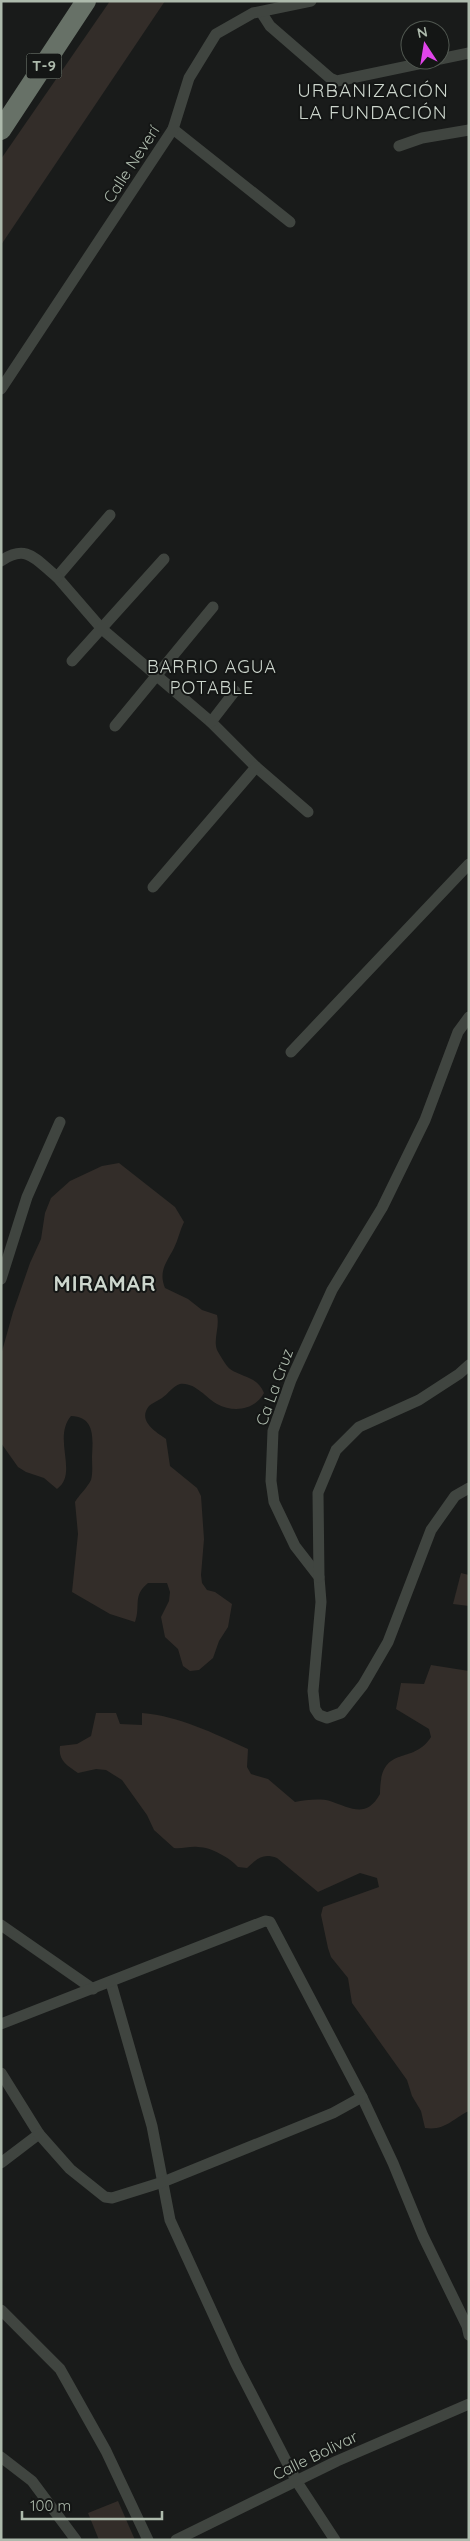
<svg xmlns="http://www.w3.org/2000/svg" width="470" height="2541" font-family="Quicksand,sans-serif">
  <style>
    .green { fill: #332d29 }
    .lines { fill: none; stroke-linecap: round; stroke-linejoin: round }
    .street { stroke: #404540; stroke-width: 11 }
    .highway { stroke: #677167; stroke-width: 20 }
    .labels { text-anchor: middle; stroke-width: 4; stroke-linejoin: round; paint-order: stroke }
    .shield { fill: #141615; stroke: #7f897f; stroke-width: 1 }
    .shield-label { font-size: 15px; font-weight: bold; fill: #adbaac }
    .street-label { font-size: 16px; fill: #adbaac; stroke: #141615 }
    .neighbourhood-label { font-size: 18px; letter-spacing: 1px; fill: #cdd6cd; stroke: #141615 }
    .quarter-label { font-size: 19px; letter-spacing: 1px; fill: #cdd6cd; stroke: #141615 }
    .district-label { font-size: 21px; font-weight: bold; letter-spacing: 1px; fill: #cdd6cd; stroke: #141615 }
  </style>
  <rect width="100%" height="100%" fill="#191b1a"/>
  <g class="green">
    <path d="M 110,1 L 165,1 L 1,245 L 1,159 Z"/>
    <path d="M 119,1163 L 175,1207 L 184,1222 C 180,1230 178,1240 174,1248 C 167,1262 158,1271 165,1288 L 188,1299 L 202,1310 L 217,1315 C 220,1327 213,1339 217,1350 C 220,1355 226,1366 230,1369 C 243,1378 257,1376 264,1393 C 255,1410 234,1413 217,1404 C 206,1398 195,1382 180,1384 C 173,1386 168,1394 162,1398 C 158,1401 152,1403 149,1406 C 137,1421 156,1432 166,1439 L 170,1466 L 197,1488 L 201,1496 L 204,1539 L 201,1575 L 202,1583 L 207,1590 L 215,1592 L 232,1604 L 228,1627 L 219,1641 L 213,1658 L 199,1670 L 190,1671 L 183,1666 L 178,1649 L 165,1637 L 161,1617 L 169,1601 L 170,1592 L 167,1583 L 148,1583 C 132,1596 141,1606 135,1622 L 110,1614 L 72,1592 L 78,1534 L 75,1502 C 79,1495 87,1488 91,1480 C 93,1473 92,1464 92,1457 C 93,1437 95,1417 71,1416 C 52,1439 79,1473 57,1489 L 44,1478 L 26,1472 L 18,1467 L 1,1443 L 1,1355 L 13,1312 L 30,1263 L 41,1239 L 45,1213 L 51,1198 L 70,1181 L 102,1166 Z"/>
    <path d="M 461,1573 L 469,1575 L 469,1606 L 453,1604 Z"/>
    <path d="M 431,1665 L 469,1671 L 469,2111 C 452,2119 445,2131 425,2128 L 421,2111 L 412,2096 L 407,2080 L 352,2003 L 348,1978 L 331,1957 L 328,1948 L 321,1915 L 323,1907 L 379,1887 L 377,1878 L 360,1873 L 318,1892 L 277,1858 C 263,1853 258,1858 247,1868 L 238,1867 C 230,1858 211,1847 198,1847 C 190,1846 182,1849 174,1848 L 154,1830 L 147,1815 L 122,1780 L 106,1770 L 96,1769 L 78,1773 C 67,1765 58,1761 60,1746 L 77,1744 L 91,1736 L 96,1713 L 116,1713 L 120,1724 L 142,1725 L 142,1713 C 179,1716 213,1733 248,1749 L 247,1767 L 251,1774 L 268,1779 L 295,1802 C 305,1800 320,1798 330,1801 C 351,1808 366,1819 380,1794 C 380,1742 412,1767 431,1737 L 429,1729 L 396,1709 L 401,1683 L 424,1684 Z"/>
    <path d="M 118,2501 L 135,2540 L 99,2540 L 88,2513 Z"/>
  </g>
  <g class="lines">
    <g class="street">
      <path d="M 261,12 L 270,26 L 330,78 L 337,81 L 437,60"/>
      <path d="M 440,59 L 469,53"/>
      <path d="M 173,129 L 290,222"/>
      <path d="M 399,146 L 422,138 L 469,130"/>
      <path d="M 1,389 L 173,129 L 189,78 L 216,34 L 253,13 L 311,1"/>
      <path d="M 110,515 L 57,577 L 102,629 L 211,722 L 256,767 L 308,812"/>
      <path d="M 1,561 C 27,543 36,560 57,577"/>
      <path d="M 72,661 L 164,559"/>
      <path d="M 211,722 L 235,691"/>
      <path d="M 115,726 L 213,607"/>
      <path d="M 153,887 L 256,767"/>
      <path d="M 469,1017 L 458,1032 L 425,1120 L 382,1208 L 332,1290 L 291,1380 L 273,1431 L 271,1481 L 274,1502 L 295,1546 L 319,1577 L 321,1602 L 313,1691 L 315,1709 L 319,1715 L 327,1718 L 341,1713 L 363,1685 L 388,1642 L 431,1530 L 455,1496 L 469,1488"/>
      <path d="M 291,1052 L 469,864"/>
      <path d="M 1,1279 L 27,1197 L 60,1122"/>
      <path d="M 319,1577 L 318,1493 L 336,1450 L 359,1427 L 419,1400 L 459,1374 L 469,1365"/>
      <path d="M 1,1925 L 93,1989"/>
      <path d="M 111,1983 L 152,2126 L 170,2220 L 236,2364 L 297,2482 L 335,2540"/>
      <path d="M 1,2024 L 265,1921 L 270,1922 L 362,2097 L 393,2163 L 423,2236 L 467,2326 L 469,2335"/>
      <path d="M 1,2073 L 39,2134 L 1,2163"/>
      <path d="M 39,2134 L 70,2169 L 105,2197 L 112,2198 L 163,2182 L 333,2113 L 362,2097"/>
      <path d="M 1,2310 L 60,2369 L 106,2451 L 148,2540"/>
      <path d="M 1,2457 L 32,2481 L 76,2540"/>
      <path d="M 176,2540 L 337,2461 L 469,2404"/>
    </g>
    <path class="highway" d="M 1,130 L 86,1"/>
  </g>
  <g class="labels">
    <rect class="shield" x="26.5" y="53.5" width="35" height="25" rx="4"/>
    <g class="shield-label">
      <text x="44" y="71">T-9</text>
    </g>
    <g class="street-label">
      <text transform="translate(131 164) rotate(-57)" y="6">Calle Neverí</text>
      <text transform="translate(274 1387) rotate(-70)" y="6">Ca La Cruz</text>
      <text transform="translate(315 2455) rotate(-26)" y="6">Calle Bolivar</text>
    </g>
    <g class="neighbourhood-label">
      <text x="212" y="673">BARRIO AGUA<tspan x="212" dy="21">POTABLE</tspan></text>
    </g>
    <g class="quarter-label">
      <text x="373" y="97">URBANIZACIÓN<tspan x="373" dy="22">LA FUNDACIÓN</tspan></text>
    </g>
    <g class="district-label">
      <text x="105" y="1291">MIRAMAR</text>
    </g>
  </g>
  <rect width="470" height="2541" fill="none" stroke="#adbaac" stroke-width="5"/>
  <g transform="translate(425 45) rotate(348)"><circle r="24" fill="#141615" stroke="#515851"/>
  <path d="M0-4L9 19L0 12L-9 19Z" fill="#e044e9"/>
  <text y="-8" font-size="14" font-weight="bold" text-anchor="middle" fill="#adbaac">N</text>
  </g>
  <path d="M22 2511v8h140v-8" fill="none" stroke="#adbaac" stroke-width="2.5"/>
  <text x="30" y="2511" font-size="15" fill="#adbaac" stroke="#141615" stroke-width="4" paint-order="stroke">100 m</text>
</svg>
